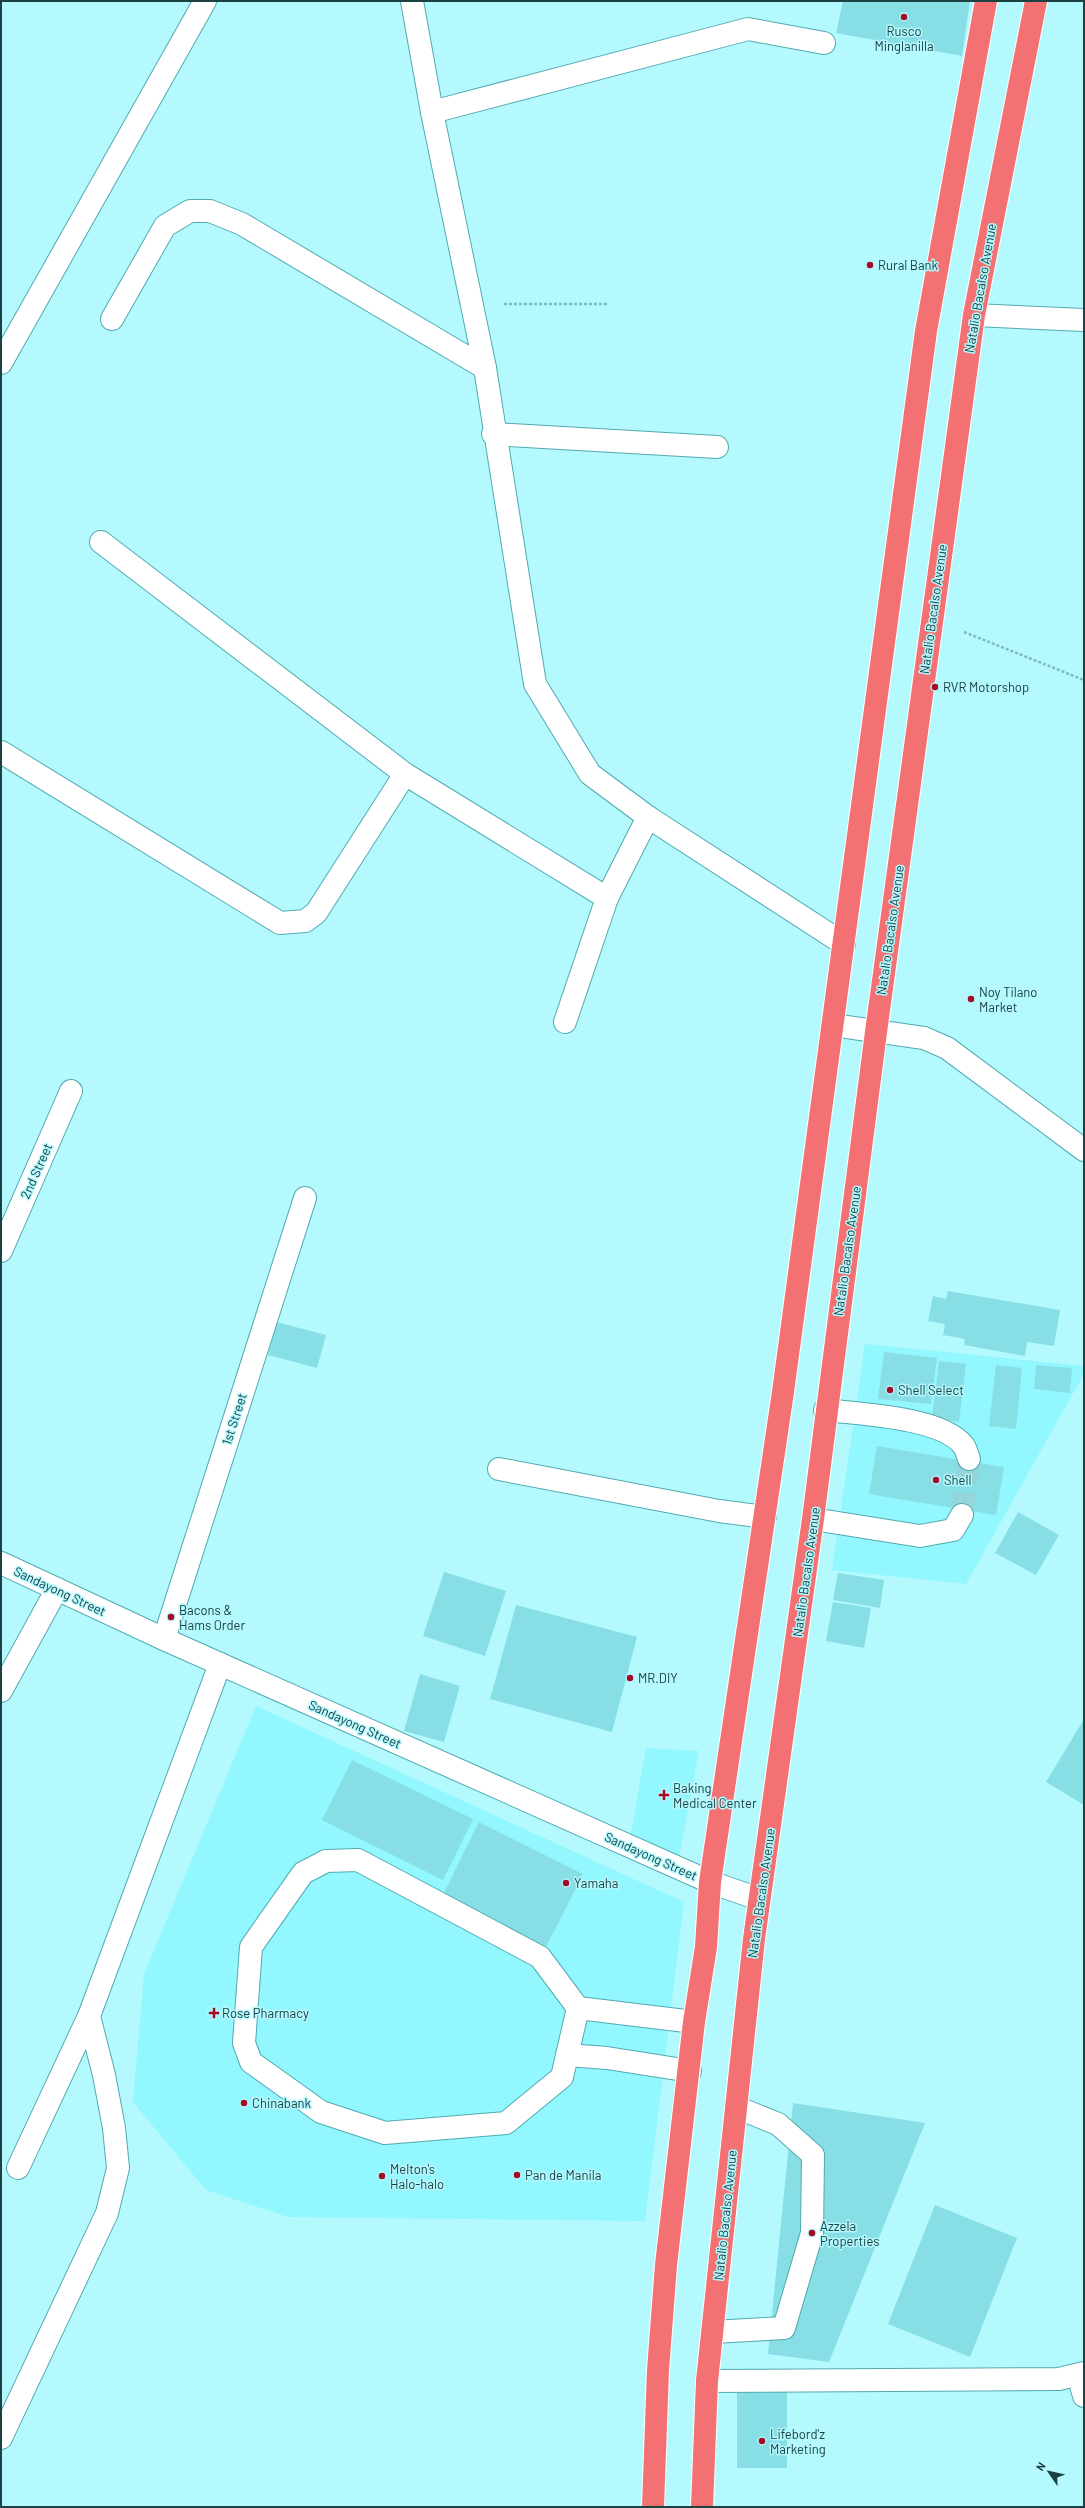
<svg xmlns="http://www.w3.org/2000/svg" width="1085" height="2508" font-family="Barlow,sans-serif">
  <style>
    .built { fill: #92f7fe }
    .building { fill: #87dfe5 }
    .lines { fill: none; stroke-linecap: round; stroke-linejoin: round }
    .minor-tunnel { stroke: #95d4d9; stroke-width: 22; stroke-dasharray: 22 11; stroke-linecap: butt }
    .minor-casing { stroke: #51aab1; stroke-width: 24 }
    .highway-casing { stroke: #fff; stroke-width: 24 }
    .path { stroke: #80babe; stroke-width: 2.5; stroke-dasharray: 3 2; stroke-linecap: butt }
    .minor { stroke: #fff; stroke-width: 22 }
    .highway { stroke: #f37172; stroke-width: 22 }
    .poi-dot { fill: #a50a25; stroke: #b4f9fe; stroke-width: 1.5 }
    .labels { text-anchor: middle; stroke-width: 3; stroke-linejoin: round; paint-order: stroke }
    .poi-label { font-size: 13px; fill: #1b4143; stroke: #b4f9fe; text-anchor: start }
    .street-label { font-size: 13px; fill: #1b4143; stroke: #b4f9fe }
  </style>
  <rect width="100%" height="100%" fill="#b4f9fe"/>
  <g class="built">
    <path d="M 865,1344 L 1084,1366 L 1084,1374 L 966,1584 L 832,1570 Z"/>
    <path d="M 256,1706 L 684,1902 L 645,2221 L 288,2217 L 206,2190 L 133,2102 L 144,1974 Z"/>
    <path d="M 646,1748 L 699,1751 L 679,1857 L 630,1839 Z"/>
  </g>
  <g class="building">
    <path d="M 843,1 L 970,1 L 962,56 L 836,33 Z"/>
    <path d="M 948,1291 L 1060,1310 L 1054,1346 L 1027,1342 L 1025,1356 L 964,1345 L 965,1339 L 943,1335 L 945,1324 L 928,1321 L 933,1296 L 946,1299 Z"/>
    <path d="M 276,1322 L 326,1335 L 317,1368 L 268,1355 Z"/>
    <path d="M 884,1352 L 937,1358 L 931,1404 L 878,1399 Z"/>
    <path d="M 939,1361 L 966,1364 L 959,1422 L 932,1418 Z"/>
    <path d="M 996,1365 L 1022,1368 L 1016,1429 L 989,1426 Z"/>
    <path d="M 1036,1365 L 1072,1368 L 1070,1393 L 1034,1389 Z"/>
    <path d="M 877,1446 L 1004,1467 L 996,1515 L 869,1494 Z"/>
    <path d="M 1018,1512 L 1059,1535 L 1036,1575 L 995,1553 Z"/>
    <path d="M 444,1572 L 506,1591 L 485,1656 L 423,1636 Z"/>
    <path d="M 838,1573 L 884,1580 L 880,1608 L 833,1600 Z"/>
    <path d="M 833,1602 L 871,1608 L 864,1648 L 826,1641 Z"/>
    <path d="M 516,1605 L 637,1637 L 612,1732 L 490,1699 Z"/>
    <path d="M 420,1674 L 460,1686 L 444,1742 L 404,1731 Z"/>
    <path d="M 1084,1719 L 1084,1805 L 1046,1782 Z"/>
    <path d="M 352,1760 L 473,1819 L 443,1880 L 322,1820 Z"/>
    <path d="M 479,1822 L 583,1874 L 545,1949 L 442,1897 Z"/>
    <path d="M 793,2103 L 925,2123 L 829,2362 L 768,2354 Z"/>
    <path d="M 935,2205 L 1017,2238 L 970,2357 L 888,2324 Z"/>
    <rect x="737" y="2390" width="50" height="78"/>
  </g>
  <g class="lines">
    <path class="minor-tunnel" d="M 962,1515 L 969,1459"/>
    <g class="minor-casing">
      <g id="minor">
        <path d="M 412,1 L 432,112 L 485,368 L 535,684 L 590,774 L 648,817 L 844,944"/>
        <path d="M 432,112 L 748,29 L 824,43"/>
        <path d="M 974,315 L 1084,320"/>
        <path d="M 112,319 L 165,226 L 190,211 L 210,211 L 242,224 L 485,368"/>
        <path d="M 1,363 L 205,1"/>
        <path d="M 493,434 L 717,447"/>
        <path d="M 101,542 L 405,774 L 607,898"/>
        <path d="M 1,752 L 280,923 L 305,921 L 316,913 L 405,774"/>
        <path d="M 565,1022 L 607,898 L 648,817"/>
        <path d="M 833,1025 L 924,1038 L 947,1048 L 1084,1150"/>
        <path d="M 1,1251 L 71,1091"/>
        <path d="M 825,1410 C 859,1414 941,1417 963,1445 C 966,1448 967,1454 969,1459"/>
        <path d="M 499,1469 L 719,1511 L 765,1517"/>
        <path d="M 813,1519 L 920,1536 L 953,1530 L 962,1515"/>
        <path d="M 1,1563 L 164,1639 L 710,1882 L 759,1899"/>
        <path d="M 164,1639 L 305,1198"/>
        <path d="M 1,1691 L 57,1589"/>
        <path d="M 578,2008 L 562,2077 L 506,2123 L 385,2133 L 321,2112 L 251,2062 L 244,2043 L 251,1947 L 303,1873 L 326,1861 L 358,1860 L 540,1957 L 578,2008 L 694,2022"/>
        <path d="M 567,2055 L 607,2058 L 690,2071"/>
        <path d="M 18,2168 L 89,2016"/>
        <path d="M 713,2332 L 784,2328 L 812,2233 L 813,2155 L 778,2124 L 736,2107"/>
        <path d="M 1078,2375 L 1084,2396"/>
        <path d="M 707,2381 L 1059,2379 L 1084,2373"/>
        <path d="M 1,2438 L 107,2213 L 118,2168 L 114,2128 L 104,2075 L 89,2016 L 220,1664"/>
      </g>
    </g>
    <g class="highway-casing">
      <g id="highway">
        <path d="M 653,2507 L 658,2370 L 666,2265 L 694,2022 L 706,1947 L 710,1882 L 783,1392 L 926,331 L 986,1"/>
        <path d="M 702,2507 L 707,2381 L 754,1939 L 813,1519 L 876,1032 L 974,315 L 1036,1"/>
      </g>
    </g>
    <g class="path">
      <path d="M 504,304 L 609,304"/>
      <path d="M 964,632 L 1084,680"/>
    </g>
    <use href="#minor" class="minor"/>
    <use href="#highway" class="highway"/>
  </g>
  <g class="poi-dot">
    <circle cx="904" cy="17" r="4"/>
    <circle cx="870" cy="265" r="4"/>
    <circle cx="935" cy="687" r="4"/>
    <circle cx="971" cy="999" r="4"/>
    <circle cx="890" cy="1390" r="4"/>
    <circle cx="936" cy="1480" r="4"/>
    <circle cx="171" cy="1617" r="4"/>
    <circle cx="630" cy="1678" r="4"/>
    <path d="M662 1789h4v4h4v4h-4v4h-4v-4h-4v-4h4z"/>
    <circle cx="566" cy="1883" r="4"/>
    <path d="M212 2007h4v4h4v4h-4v4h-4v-4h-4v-4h4z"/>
    <circle cx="244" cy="2103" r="4"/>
    <circle cx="517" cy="2175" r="4"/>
    <circle cx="382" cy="2176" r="4"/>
    <circle cx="812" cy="2233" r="4"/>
    <circle cx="762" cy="2441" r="4"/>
  </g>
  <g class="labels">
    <g class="poi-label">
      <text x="904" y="36" text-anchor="middle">Rusco<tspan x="904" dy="15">Minglanilla</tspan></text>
      <text x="878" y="270">Rural Bank</text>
      <text x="943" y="692">RVR Motorshop</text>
      <text x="979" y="997">Noy Tilano<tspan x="979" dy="15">Market</tspan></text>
      <text x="898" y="1395">Shell Select</text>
      <text x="944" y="1485">Shell</text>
      <text x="179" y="1615">Bacons &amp;<tspan x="179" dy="15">Hams Order</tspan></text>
      <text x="638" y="1683">MR.DIY</text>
      <text x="673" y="1793">Baking<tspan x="673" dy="15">Medical Center</tspan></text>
      <text x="574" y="1888">Yamaha</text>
      <text x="222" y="2018">Rose Pharmacy</text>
      <text x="252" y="2108">Chinabank</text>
      <text x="390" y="2174">Melton's<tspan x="390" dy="15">Halo-halo</tspan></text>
      <text x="525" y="2180">Pan de Manila</text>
      <text x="820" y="2231">Azzela<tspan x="820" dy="15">Properties</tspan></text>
      <text x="770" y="2439">Lifebord'z<tspan x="770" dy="15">Marketing</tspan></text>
    </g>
    <g class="street-label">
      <text transform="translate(980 288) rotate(-80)" y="5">Natalio Bacalso Avenue</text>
      <text transform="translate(933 609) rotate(-82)" y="5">Natalio Bacalso Avenue</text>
      <text transform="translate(890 930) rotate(-82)" y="5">Natalio Bacalso Avenue</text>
      <text transform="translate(36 1171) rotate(-66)" y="5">2nd Street</text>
      <text transform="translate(847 1251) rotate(-82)" y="5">Natalio Bacalso Avenue</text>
      <text transform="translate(234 1419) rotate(-72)" y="5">1st Street</text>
      <text transform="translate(806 1572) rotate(-82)" y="5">Natalio Bacalso Avenue</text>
      <text transform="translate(60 1591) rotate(25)" y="5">Sandayong Street</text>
      <text transform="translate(355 1724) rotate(24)" y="5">Sandayong Street</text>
      <text transform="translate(651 1856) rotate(24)" y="5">Sandayong Street</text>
      <text transform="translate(761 1893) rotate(-82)" y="5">Natalio Bacalso Avenue</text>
      <text transform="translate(725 2215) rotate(-84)" y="5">Natalio Bacalso Avenue</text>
    </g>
  </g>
  <rect width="1085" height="2508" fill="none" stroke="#1b4143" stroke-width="4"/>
  <g transform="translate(1049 2472) rotate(304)" stroke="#b4f9fe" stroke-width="3" paint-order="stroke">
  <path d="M0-3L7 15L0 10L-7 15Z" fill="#1b4143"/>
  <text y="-6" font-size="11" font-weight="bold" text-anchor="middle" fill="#1b4143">N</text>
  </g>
</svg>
